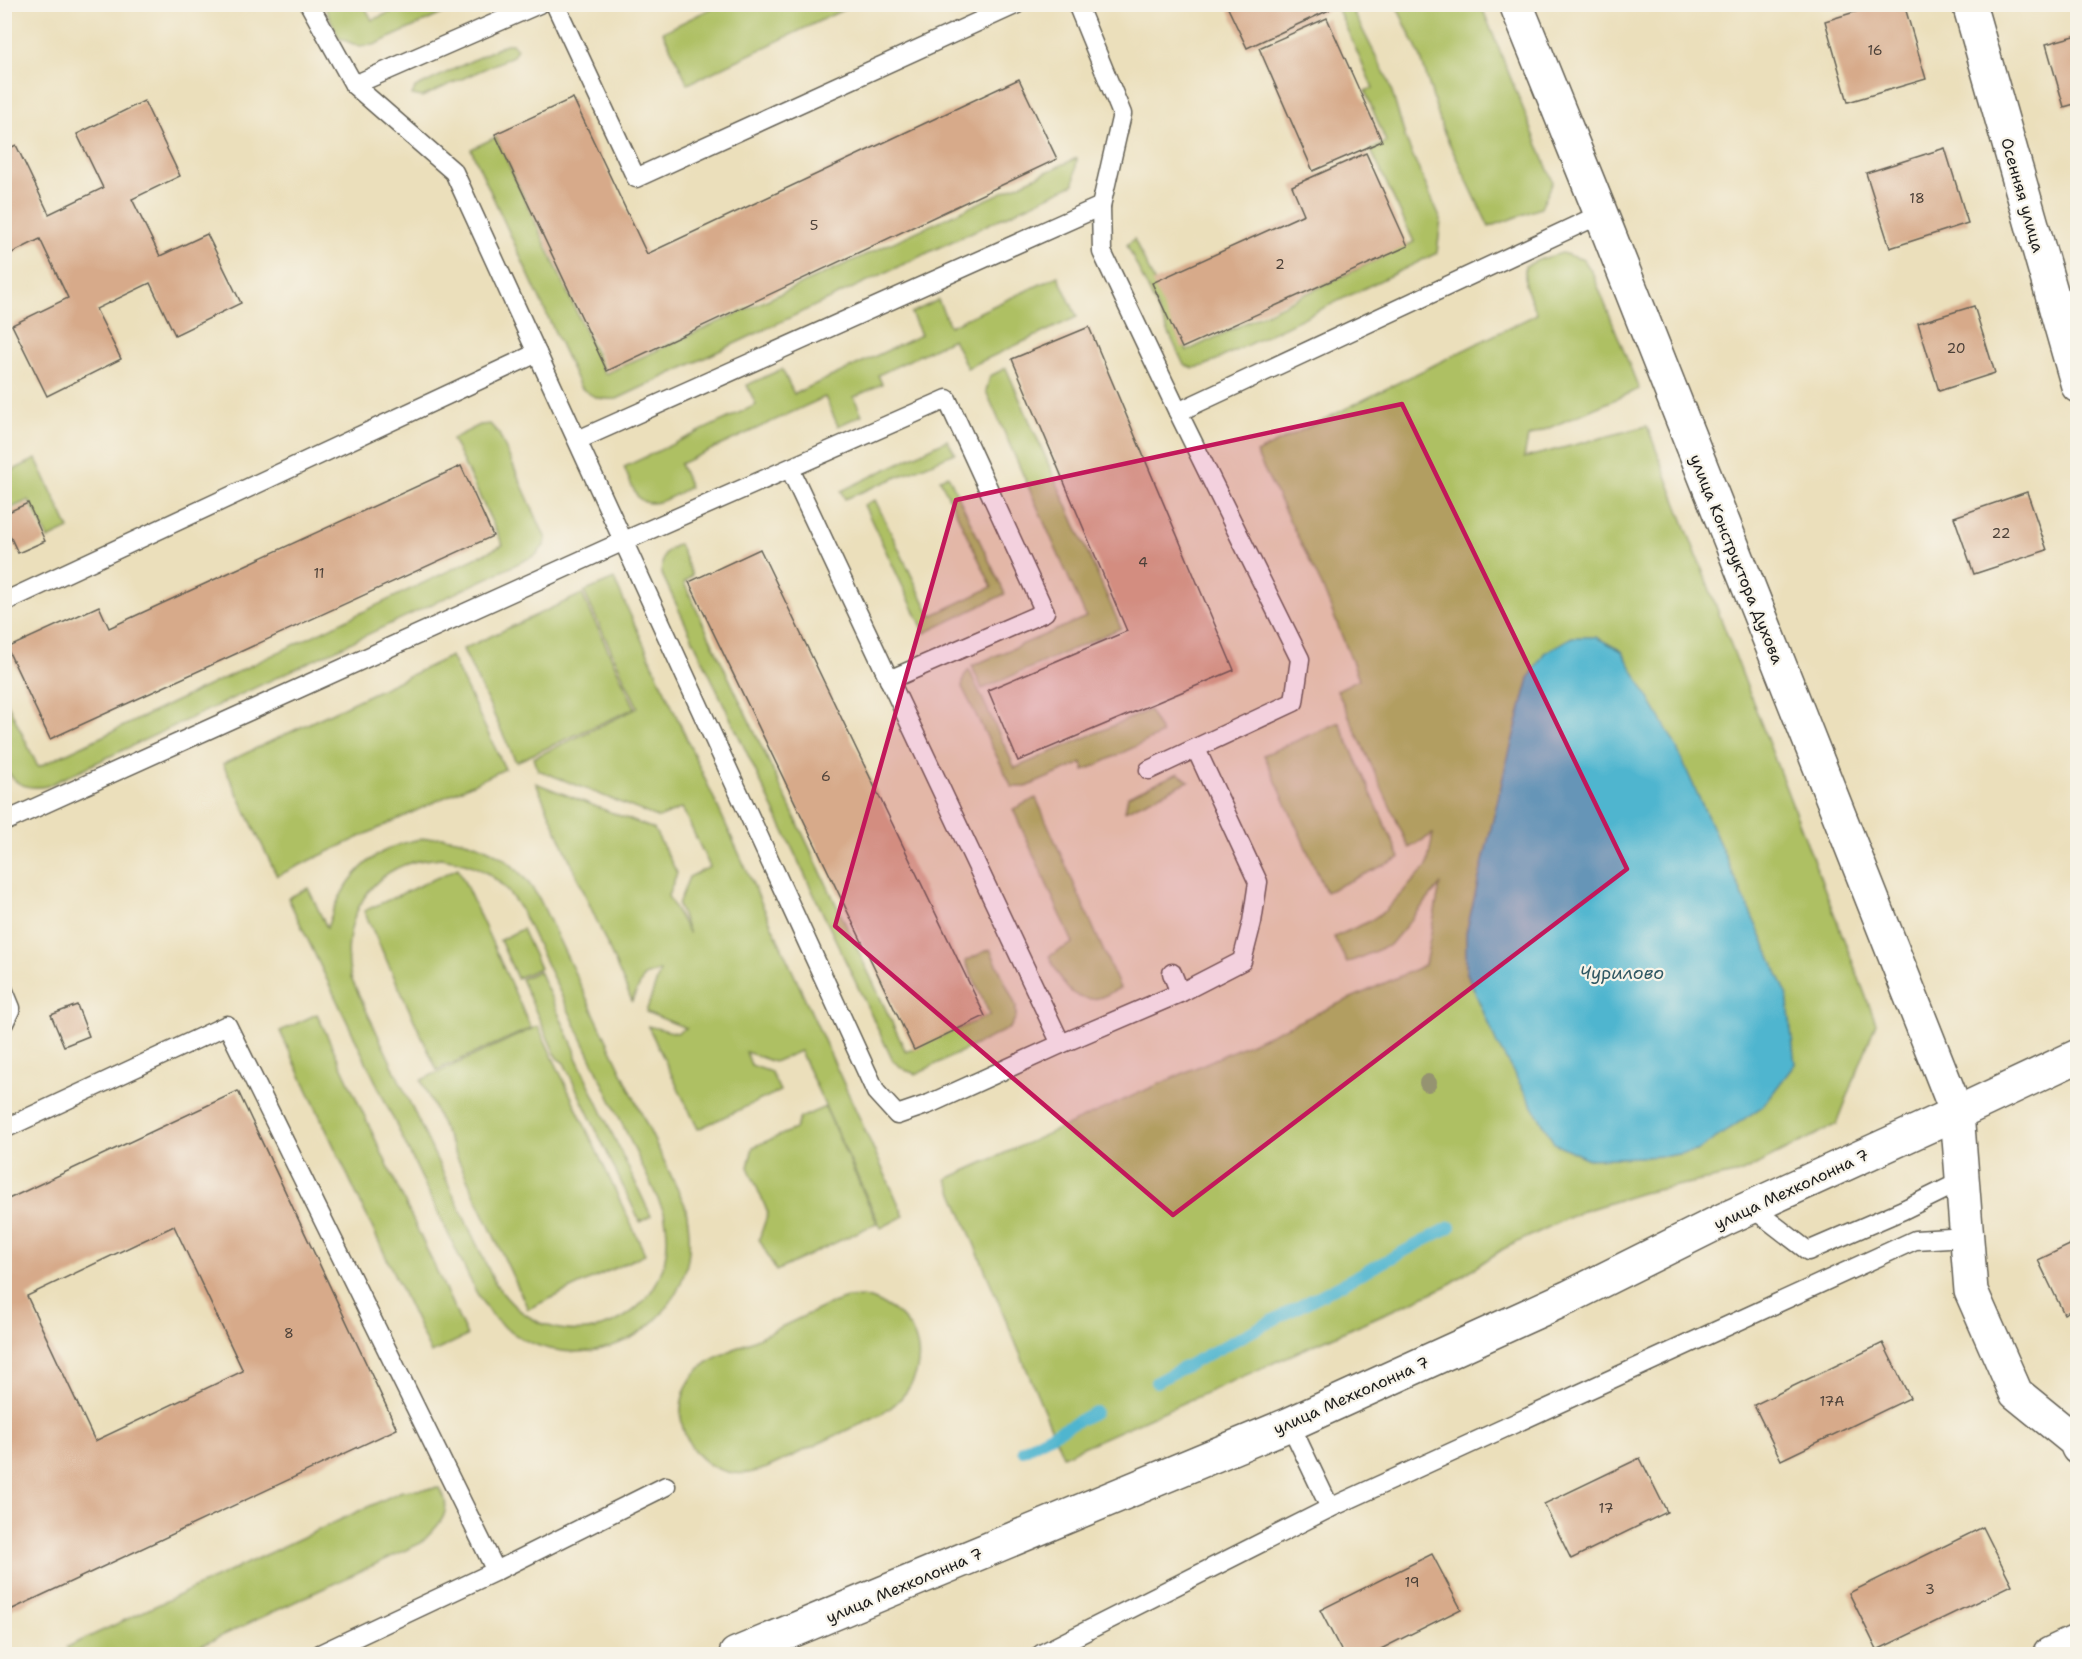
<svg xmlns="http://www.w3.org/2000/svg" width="2082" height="1659" font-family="'Shantell Sans',sans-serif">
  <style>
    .green { fill: #aec064; stroke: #656e40; stroke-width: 1.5; fill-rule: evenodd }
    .water { fill: #50b5cf; stroke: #366876; stroke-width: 1.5 }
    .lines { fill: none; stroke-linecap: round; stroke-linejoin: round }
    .stream { stroke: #50b5cf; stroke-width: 12 }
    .building { fill: #d7aa8a; fill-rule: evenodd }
    .service-casing { stroke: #646054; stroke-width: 21 }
    .minor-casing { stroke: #646054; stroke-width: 36 }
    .tertiary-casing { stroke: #646054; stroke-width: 36 }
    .service { stroke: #fff; stroke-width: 18 }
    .minor { stroke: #fff; stroke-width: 33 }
    .tertiary { stroke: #fff; stroke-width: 33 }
    .tree { fill: #959371 }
    .marked { fill: #c2185b; fill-opacity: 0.2; stroke: #c2185b; stroke-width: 4.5; stroke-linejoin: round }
    .labels { text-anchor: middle; stroke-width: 4.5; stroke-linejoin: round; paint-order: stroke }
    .number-label { font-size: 14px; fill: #4b4038 }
    .street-label { font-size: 16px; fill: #1c1c1c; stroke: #f7f3e8 }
    .water-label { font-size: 18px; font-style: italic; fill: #315964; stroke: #f7f3e8 }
  </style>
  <rect width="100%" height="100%" fill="#f7f3e8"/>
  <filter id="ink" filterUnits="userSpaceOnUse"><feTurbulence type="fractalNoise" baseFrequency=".0167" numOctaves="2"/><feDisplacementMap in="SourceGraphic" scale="12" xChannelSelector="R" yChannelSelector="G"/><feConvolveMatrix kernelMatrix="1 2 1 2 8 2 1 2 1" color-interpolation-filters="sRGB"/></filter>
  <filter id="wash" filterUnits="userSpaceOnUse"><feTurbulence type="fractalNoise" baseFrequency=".008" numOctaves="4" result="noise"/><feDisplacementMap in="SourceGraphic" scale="24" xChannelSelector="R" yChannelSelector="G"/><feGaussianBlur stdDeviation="1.35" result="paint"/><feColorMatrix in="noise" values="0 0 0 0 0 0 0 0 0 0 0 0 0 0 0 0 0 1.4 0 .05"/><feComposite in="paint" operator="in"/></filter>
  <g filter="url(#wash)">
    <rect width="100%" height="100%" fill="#ebdfbb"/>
    <g class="green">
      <path d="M 324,5 L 364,5 L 372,20 L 407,5 L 461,5 L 374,45 L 358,46 L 339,38 Z"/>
      <path d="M 714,5 L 853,5 L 688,84 L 663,32 L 714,7 Z"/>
      <path d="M 1336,5 L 1350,5 L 1389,82 L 1406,140 L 1441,220 L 1437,253 L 1204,366 L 1194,368 L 1184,365 L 1127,245 L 1134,239 L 1187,351 L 1414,242 L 1371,150 L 1386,142 L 1365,91 L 1373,88 Z"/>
      <path d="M 1396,5 L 1481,5 L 1553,182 L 1541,208 L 1489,227 L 1442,128 L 1421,58 Z"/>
      <path d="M 506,44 L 512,44 L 517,49 L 513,56 L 422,97 L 412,95 L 415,88 Z"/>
      <path d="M 496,137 L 605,374 L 1077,158 L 1074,184 L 617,399 C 600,400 593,398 580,387 L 471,149 Z"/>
      <path d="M 1562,253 L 1584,260 L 1593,274 L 1639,389 L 1528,437 L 1524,458 L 1647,426 L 1876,1023 L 1837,1124 L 1740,1173 L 1642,1193 L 1580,1212 L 1503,1249 L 1447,1286 L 1063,1456 L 947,1179 L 1425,965 L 1440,885 L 1390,945 L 1347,963 L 1334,937 L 1368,922 L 1386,910 L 1427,866 L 1433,834 L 1409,848 L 1337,690 L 1359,679 L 1322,586 L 1256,453 L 1537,314 L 1525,285 L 1525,266 L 1541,259 Z"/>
      <path d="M 1058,276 L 1077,317 L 967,368 L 953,339 L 878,375 L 882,384 L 854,397 L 862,415 L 838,426 L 825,397 L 680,464 L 690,487 C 677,493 651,513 638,497 C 632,489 628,476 624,467 L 756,405 L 747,385 L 782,369 L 794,394 L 921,335 L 911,313 L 938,300 L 950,326 Z"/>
      <path d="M 1006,368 L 1121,628 L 982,689 L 972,666 L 1086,617 L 986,391 L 990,376 Z"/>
      <path d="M 490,424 L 499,434 L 546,539 L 544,546 L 536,555 L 47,786 C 27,790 15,785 5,768 L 5,698 L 38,767 L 503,545 L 452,439 L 480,425 Z"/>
      <path d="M 947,440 L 955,453 L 845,499 L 841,491 Z"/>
      <path d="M 36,459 L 69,529 L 48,539 L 29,500 L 5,511 L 5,474 Z"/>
      <path d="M 948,475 L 1005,594 L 925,633 L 864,505 L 875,500 L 931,616 L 992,587 L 940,479 Z"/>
      <path d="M 679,544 L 692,575 L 684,583 L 906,1052 L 990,1015 L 965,961 L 990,949 L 1016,1006 L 1016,1017 L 1010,1028 L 916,1074 L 905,1070 L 893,1061 L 661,572 C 663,555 663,551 679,544 Z"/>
      <path d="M 614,579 L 904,1216 L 881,1228 L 800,1051 L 774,1062 L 746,1052 L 751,1065 L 771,1072 L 780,1091 L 698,1129 L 648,1026 L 677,1033 L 686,1028 L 646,1012 L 660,971 L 644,976 L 632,1001 L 536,783 L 654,829 L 677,873 L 668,896 L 689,934 L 678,905 L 689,877 L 710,867 L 682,808 L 659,818 L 538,770 L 533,758 L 638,708 L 584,592 Z"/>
      <path d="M 582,594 L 635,708 L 516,762 L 463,649 Z"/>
      <path d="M 451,656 L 505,769 L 277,876 L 223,764 Z"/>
      <path d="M 969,670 L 1015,768 L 1149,710 L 1162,734 L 1084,771 L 1082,763 L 1026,787 L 1012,787 L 962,687 L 964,676 Z"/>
      <path d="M 1339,722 L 1400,858 L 1326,892 L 1264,755 Z"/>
      <path d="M 1178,773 L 1189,781 L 1125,811 L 1128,796 Z"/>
      <path d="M 1036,798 L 1120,988 C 1113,991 1106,996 1098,998 C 1069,1005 1059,976 1049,956 L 1073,943 L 1013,809 Z"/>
      <path d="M 442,837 C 486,841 518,862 540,900 L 685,1205 C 689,1223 691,1241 688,1259 C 671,1349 562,1382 496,1320 C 487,1311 481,1300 475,1290 L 288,898 L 308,888 L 327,928 C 345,871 380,839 442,837 ZM 441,858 C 479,863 501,877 521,910 L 664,1212 C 689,1322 554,1377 494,1281 L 351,978 C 340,930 362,876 413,862 C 422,860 432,859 441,858 Z"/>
      <path d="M 458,868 L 531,1028 L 437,1070 L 364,911 Z"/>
      <path d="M 522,929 L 540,968 L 517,978 L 500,940 Z"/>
      <path d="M 539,971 L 575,1050 L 576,1057 L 651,1216 L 640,1222 L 564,1063 L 557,1058 L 521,979 Z"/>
      <path d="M 317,1014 L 467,1336 L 431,1353 L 280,1031 Z"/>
      <path d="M 538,1026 L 645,1254 L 528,1309 L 421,1080 Z"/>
      <path d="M 825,1107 L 877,1223 L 776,1271 L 759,1239 L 768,1213 L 748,1167 L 753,1147 L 795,1129 L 800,1118 Z"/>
      <path d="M 863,1297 C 926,1312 939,1377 883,1413 L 767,1468 C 757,1471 746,1475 735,1473 C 690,1469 666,1416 691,1379 C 697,1369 706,1363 715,1358 L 832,1303 L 847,1298 Z"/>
      <path d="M 440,1488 C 455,1513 438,1526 421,1543 L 183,1654 L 71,1654 L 67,1647 L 402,1491 Z"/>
    </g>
    <path class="water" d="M 1572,637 L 1596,637 L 1622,651 L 1674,742 L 1787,994 L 1795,1064 L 1763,1106 L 1697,1151 L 1667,1156 L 1588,1159 L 1554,1143 L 1497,1044 L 1466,971 L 1466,933 L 1505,769 L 1529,678 L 1544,653 Z"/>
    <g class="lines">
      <g class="stream">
        <path d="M 1156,1382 L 1450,1227"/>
        <path d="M 1023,1450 L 1095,1412"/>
      </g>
    </g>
    <g id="blocks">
      <g class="building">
        <path d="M 1226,4 L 1327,4 L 1329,10 L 1247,48 Z"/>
        <path d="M 1881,4 L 1904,4 L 1926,79 L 1848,102 L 1825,21 Z"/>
        <path d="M 1327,18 L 1382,141 L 1313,171 L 1259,48 Z"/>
        <path d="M 2078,35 L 2078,103 L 2064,107 L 2046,44 Z"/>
        <path d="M 1019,79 L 1057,159 L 607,371 L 495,134 L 573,98 L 647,254 Z"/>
        <path d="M 144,101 L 180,176 L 132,199 L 160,256 L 207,234 L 241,303 L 175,335 L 150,283 L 96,309 L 121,359 L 47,396 L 12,325 L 68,298 L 40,239 L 4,257 L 4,151 L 16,145 L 49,214 L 103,188 L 77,134 Z"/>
        <path d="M 1945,148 L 1968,223 L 1890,248 L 1866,173 Z"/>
        <path d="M 1366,153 L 1408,246 L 1182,348 L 1152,283 L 1304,214 L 1292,186 Z"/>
        <path d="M 1974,306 L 1995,373 L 1939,391 L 1918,323 Z"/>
        <path d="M 1089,327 L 1234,670 L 1018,761 L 988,690 L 1127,631 L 1012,359 Z"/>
        <path d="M 461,466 L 493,536 L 50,739 L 7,648 L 99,606 L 109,628 Z"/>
        <path d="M 2027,492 L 2047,550 L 1974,574 L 1954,517 Z"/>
        <path d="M 28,503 L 45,541 L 18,553 L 4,523 L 4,514 Z"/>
        <path d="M 760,549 L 985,1016 L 914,1050 L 689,582 Z"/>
        <path d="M 77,1005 L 89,1036 L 64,1046 L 51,1015 Z"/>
        <path d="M 238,1091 L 397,1429 L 4,1613 L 4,1201 ZM 174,1226 L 243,1371 L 95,1441 L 27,1296 Z"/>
        <path d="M 2078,1241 L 2078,1307 L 2064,1314 L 2038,1260 Z"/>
        <path d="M 1883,1343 L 1910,1398 L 1781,1460 L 1754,1405 Z"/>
        <path d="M 1640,1458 L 1667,1512 L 1571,1559 L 1544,1504 Z"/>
        <path d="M 1983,1527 L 2012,1585 L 1877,1650 L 1849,1593 Z"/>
        <path d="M 1432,1554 L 1461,1609 L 1371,1654 L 1343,1654 L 1320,1610 Z"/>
      </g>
    </g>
  </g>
  <g filter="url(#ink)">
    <use href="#blocks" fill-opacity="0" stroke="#646054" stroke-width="1.5"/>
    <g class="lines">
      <g class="service-casing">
        <g id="service">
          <path d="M 309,4 L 354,85 L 539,4"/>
          <path d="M 555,4 L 636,178 L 1017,4"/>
          <path d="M 1077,4 L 1122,114 L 1101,206 L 1102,252 L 1178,412 L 1300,659 L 1294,702 L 1149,770"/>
          <path d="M 354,85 L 454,172 L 876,1092 L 897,1115 L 929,1104 L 1061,1044 L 1180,993 L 1242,961 L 1252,922 L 1258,882 L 1196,749"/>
          <path d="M 1178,412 L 1601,214"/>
          <path d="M 578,440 L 1101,206"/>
          <path d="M 790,469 L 1061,1044"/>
          <path d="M 4,602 L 537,353"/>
          <path d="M 4,822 L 624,541 L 947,399 L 1045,612 L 889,680"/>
          <path d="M 1172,973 L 1180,993"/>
          <path d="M 4,991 L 11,1008 L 4,1023"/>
          <path d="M 4,1129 L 227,1025 L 496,1571"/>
          <path d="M 1751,1207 L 1808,1251 L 1903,1210 L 1962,1181"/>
          <path d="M 1290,1424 L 1330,1508"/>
          <path d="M 320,1654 L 496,1571 L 666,1486"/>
          <path d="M 1041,1654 L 1330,1508 L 1915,1240 L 1967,1237"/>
        </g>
      </g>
      <g class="minor-casing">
        <g id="minor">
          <path d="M 1969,4 L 2078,386"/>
          <path d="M 2078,1056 L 1957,1113 L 1971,1291 L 2016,1393 L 2075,1441 L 2078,1448"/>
          <path d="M 2050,1654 L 2078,1641"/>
        </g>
      </g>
      <g class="tertiary-casing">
        <path id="tertiary" d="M 736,1654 L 1290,1424 L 1569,1297 L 1725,1219 L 1957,1113 L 1601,214 L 1516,4"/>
      </g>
      <use href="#service" class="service"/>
      <use href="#minor" class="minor"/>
      <use href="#tertiary" class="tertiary"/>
    </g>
    <circle class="tree" cx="1428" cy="1083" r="9"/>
  </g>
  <path class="marked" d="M 1402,404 L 1627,869 L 1173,1215 L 835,926 L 956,500 Z"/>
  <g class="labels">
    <g class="number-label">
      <text x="1875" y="55">16</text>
      <text x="1917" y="203">18</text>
      <text x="814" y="230">5</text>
      <text x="1280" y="269">2</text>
      <text x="1956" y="353">20</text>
      <text x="2001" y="538">22</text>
      <text x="1143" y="567">4</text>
      <text x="319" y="578">11</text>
      <text x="826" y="781">6</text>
      <text x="289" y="1338">8</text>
      <text x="1832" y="1406">17А</text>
      <text x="1606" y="1513">17</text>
      <text x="1412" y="1587">19</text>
      <text x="1930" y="1594">3</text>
    </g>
    <g class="street-label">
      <text transform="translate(2023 195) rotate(74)" y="6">Осенняя улица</text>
      <text transform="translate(1737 559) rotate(68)" y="6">улица Конструктора Духова</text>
      <text transform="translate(1791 1189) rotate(-25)" y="6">улица Мехколонна 7</text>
      <text transform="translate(1351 1395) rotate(-24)" y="6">улица Мехколонна 7</text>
      <text transform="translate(904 1585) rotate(-23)" y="6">улица Мехколонна 7</text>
    </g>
    <g class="water-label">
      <text x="1622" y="979">Чурилово</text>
    </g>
  </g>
  <rect width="2082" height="1659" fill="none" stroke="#f7f3e8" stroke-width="24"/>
</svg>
